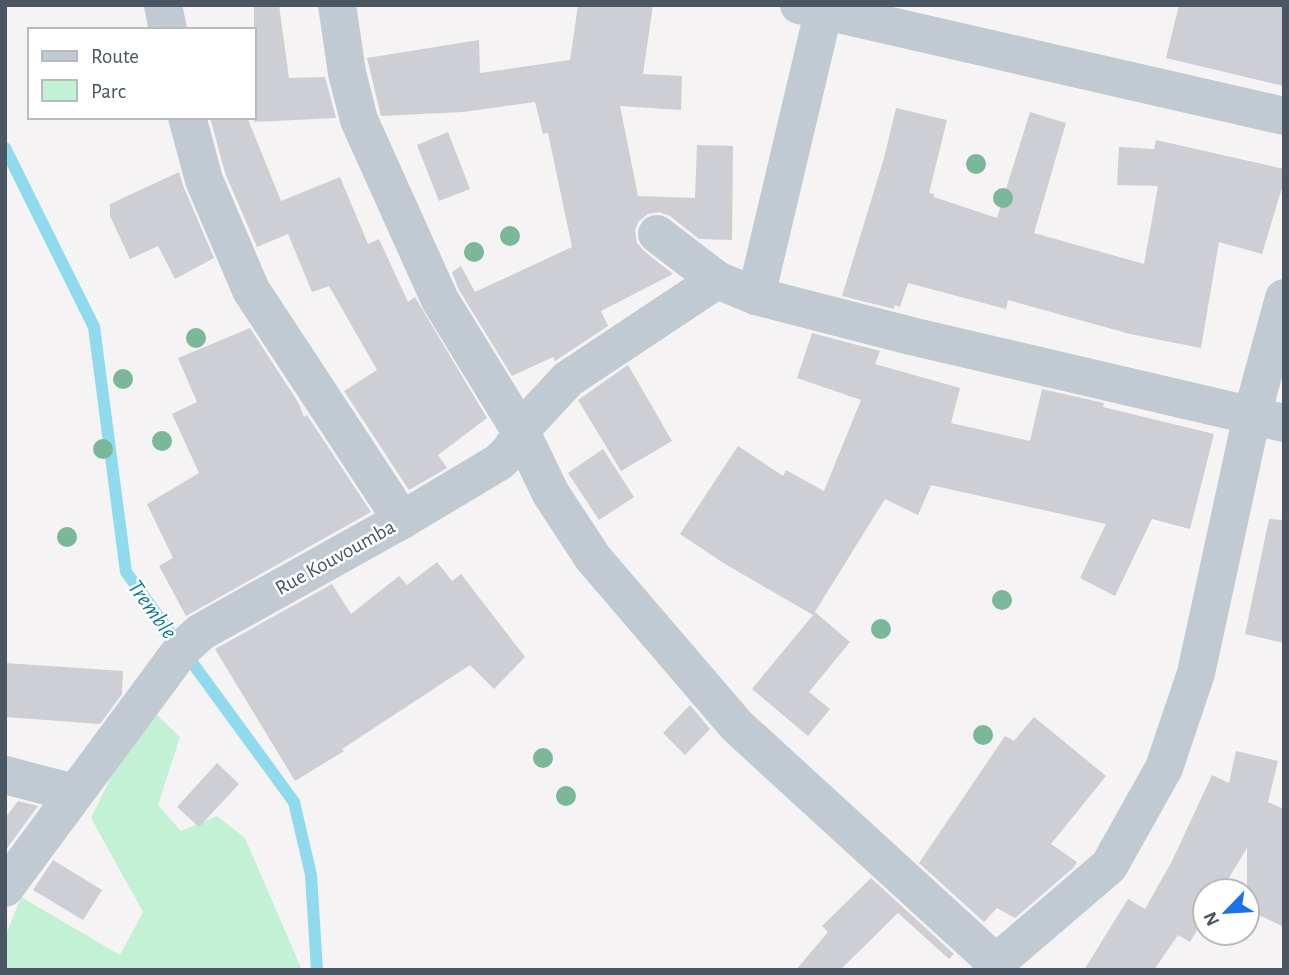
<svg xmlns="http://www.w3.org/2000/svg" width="1289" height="975" font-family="'Alegreya Sans',sans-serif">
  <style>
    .green { fill: #c3f1d5 }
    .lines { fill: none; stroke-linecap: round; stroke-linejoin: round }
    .stream { stroke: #90daee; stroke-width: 12 }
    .building { fill: #cdcfd5 }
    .minor { stroke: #c1cad2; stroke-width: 38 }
    .tree { fill: #7bb799 }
    .labels { text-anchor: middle; stroke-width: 5; stroke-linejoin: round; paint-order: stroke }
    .street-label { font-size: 21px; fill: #4a5661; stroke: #fff }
    .water-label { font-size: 23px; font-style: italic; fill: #0c7c9b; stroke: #fff }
  </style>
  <rect width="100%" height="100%" fill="#f5f3f3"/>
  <path class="green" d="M 154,712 L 180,737 L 158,805 L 181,831 L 217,816 L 245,838 L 302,970 L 5,970 L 5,937 L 21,897 L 120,955 L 143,912 L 91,818 L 129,740 Z"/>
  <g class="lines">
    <path class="stream" d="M 5,148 L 94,327 L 126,572 L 294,802 L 311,875 L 317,970"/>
  </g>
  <g class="building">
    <path d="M 254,5 L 279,5 L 289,78 L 325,77 L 336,118 L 254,122 Z"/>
    <path d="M 578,5 L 653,5 L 643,74 L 682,76 L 681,110 L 620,106 L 638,196 L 695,198 L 697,145 L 733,146 L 732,240 L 699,239 L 670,216 L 659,212 L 648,214 L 639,221 L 635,230 L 637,243 L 644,251 L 673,274 L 601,311 L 608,326 L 555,361 L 553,357 L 512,376 L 459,290 L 452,272 L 461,266 L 475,292 L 572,247 L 548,133 L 543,134 L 535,102 L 463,112 L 381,116 L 367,58 L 479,40 L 480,73 L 570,60 Z"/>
    <path d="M 1179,5 L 1284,5 L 1284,86 L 1166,58 Z"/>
    <path d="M 896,108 L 947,120 L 929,193 L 934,194 L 934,197 L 997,218 L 1030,112 L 1066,123 L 1034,233 L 1144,264 L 1158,186 L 1117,185 L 1119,147 L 1154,149 L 1156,140 L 1284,169 L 1284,181 L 1262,254 L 1219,242 L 1201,348 L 1130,334 L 1008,300 L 1006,309 L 908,283 L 900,307 L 895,305 L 894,309 L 842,296 L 884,158 Z"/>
    <path d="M 210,117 L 247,117 L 281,201 L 340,177 L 368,244 L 379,239 L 408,302 L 415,297 L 487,418 L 438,455 L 447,468 L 409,490 L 344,391 L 377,370 L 329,286 L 312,292 L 288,234 L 257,247 L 225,173 Z"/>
    <path d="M 448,132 L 470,189 L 439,201 L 417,145 Z"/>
    <path d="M 179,172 L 184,188 L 214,258 L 175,279 L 158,246 L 130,259 L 110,216 L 110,204 Z"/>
    <path d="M 250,328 L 298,402 L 304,417 L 307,415 L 371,512 L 186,616 L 159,566 L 173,558 L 147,504 L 199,473 L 172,414 L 197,402 L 178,358 Z"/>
    <path d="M 812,333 L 880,351 L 875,364 L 960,388 L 951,423 L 1030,441 L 1042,389 L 1104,403 L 1103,407 L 1214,434 L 1190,529 L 1152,519 L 1115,596 L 1080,578 L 1106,524 L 931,485 L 918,515 L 885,499 L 813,615 L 815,612 L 850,642 L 809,692 L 830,709 L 808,736 L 752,689 L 813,615 L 725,564 L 680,534 L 738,446 L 783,476 L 786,470 L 824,491 L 861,400 L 797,378 Z"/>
    <path d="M 628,365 L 672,441 L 621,471 L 578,400 Z"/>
    <path d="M 603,449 L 634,497 L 599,520 L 568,473 Z"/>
    <path d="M 1269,519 L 1284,520 L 1284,643 L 1245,634 Z"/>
    <path d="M 437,562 L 452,581 L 461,574 L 525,657 L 494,689 L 470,665 L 342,749 L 344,751 L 295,781 L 215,649 L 332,584 L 351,614 L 399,576 L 407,585 Z"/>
    <path d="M 5,663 L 123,671 L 122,694 L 100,724 L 5,717 Z"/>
    <path d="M 690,705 L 710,729 L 685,755 L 663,733 Z"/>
    <path d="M 1034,717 L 1106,776 L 1051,844 L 1077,862 L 1073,868 L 1015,918 L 997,908 L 984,922 L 919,863 L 1005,736 L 1014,741 Z"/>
    <path d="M 1236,751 L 1278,761 L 1268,802 L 1284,809 L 1284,927 L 1247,909 L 1247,848 L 1221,891 L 1205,891 L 1205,917 L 1190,942 L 1178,935 L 1154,970 L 1084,970 L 1128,899 L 1145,909 L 1172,861 L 1212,775 L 1229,783 Z"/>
    <path d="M 217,763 L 239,784 L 199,827 L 177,807 Z"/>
    <path d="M 18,801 L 38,806 L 5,851 L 5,818 Z"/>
    <path d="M 53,860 L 102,890 L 83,920 L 33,890 Z"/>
    <path d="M 871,878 L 954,954 L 949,959 L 898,913 L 840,970 L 796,970 L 828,932 L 822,926 Z"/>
  </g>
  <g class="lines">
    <g class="minor">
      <path d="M 163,5 L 168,30"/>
      <path d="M 337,5 L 347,73 L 359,120 L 440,300 L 521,432 L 551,494 L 593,558 L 737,726 L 996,963"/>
      <path d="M 799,5 L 1284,116"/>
      <path d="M 187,117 L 204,180 L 251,290 L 402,520"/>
      <path d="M 657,234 L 717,280 L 756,296 L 911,336 L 1284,423"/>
      <path d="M 756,296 L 825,5"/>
      <path d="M 5,775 L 74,793"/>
      <path d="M 5,888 L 182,649 L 201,632 L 402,520 L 499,462 L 510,451 L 528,422 L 568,379 L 717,280"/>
      <path d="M 991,970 L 996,963 L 1109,866 L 1164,768 L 1196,673 L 1252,415 L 1284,298"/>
    </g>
  </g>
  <g class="tree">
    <circle cx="976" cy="164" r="10"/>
    <circle cx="1003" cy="198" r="10"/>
    <circle cx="510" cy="236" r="10"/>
    <circle cx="474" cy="252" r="10"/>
    <circle cx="196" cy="338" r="10"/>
    <circle cx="123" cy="379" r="10"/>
    <circle cx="162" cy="441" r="10"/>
    <circle cx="103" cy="449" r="10"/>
    <circle cx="67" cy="537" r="10"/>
    <circle cx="1002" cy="600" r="10"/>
    <circle cx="881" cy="629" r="10"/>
    <circle cx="983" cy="735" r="10"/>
    <circle cx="543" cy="758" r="10"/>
    <circle cx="566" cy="796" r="10"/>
  </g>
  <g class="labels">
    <g class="street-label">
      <text transform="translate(335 557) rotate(-29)" y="7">Rue Kouvoumba</text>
    </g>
    <g class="water-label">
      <text transform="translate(153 609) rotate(54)" y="8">Tremble</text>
    </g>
  </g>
  <rect width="1289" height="975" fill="none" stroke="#4a5661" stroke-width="14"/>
  <rect x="28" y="28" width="228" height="91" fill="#ffffff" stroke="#b7bbc0" stroke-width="2"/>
  <rect x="42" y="51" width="35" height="10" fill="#c1cad2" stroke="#b7bbc0" stroke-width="2"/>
  <text x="91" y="63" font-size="21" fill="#4a5661">Route</text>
  <rect x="42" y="80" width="35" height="21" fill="#c3f1d5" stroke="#b7bbc0" stroke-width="2"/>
  <text x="91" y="98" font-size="21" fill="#4a5661">Parc</text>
  <g transform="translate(1226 912) rotate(245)"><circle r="33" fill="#ffffff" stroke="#b7bbc0" stroke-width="2"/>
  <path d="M0-5L12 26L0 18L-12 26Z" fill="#1a73e8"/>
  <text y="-10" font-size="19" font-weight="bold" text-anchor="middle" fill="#4a5661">N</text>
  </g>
</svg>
